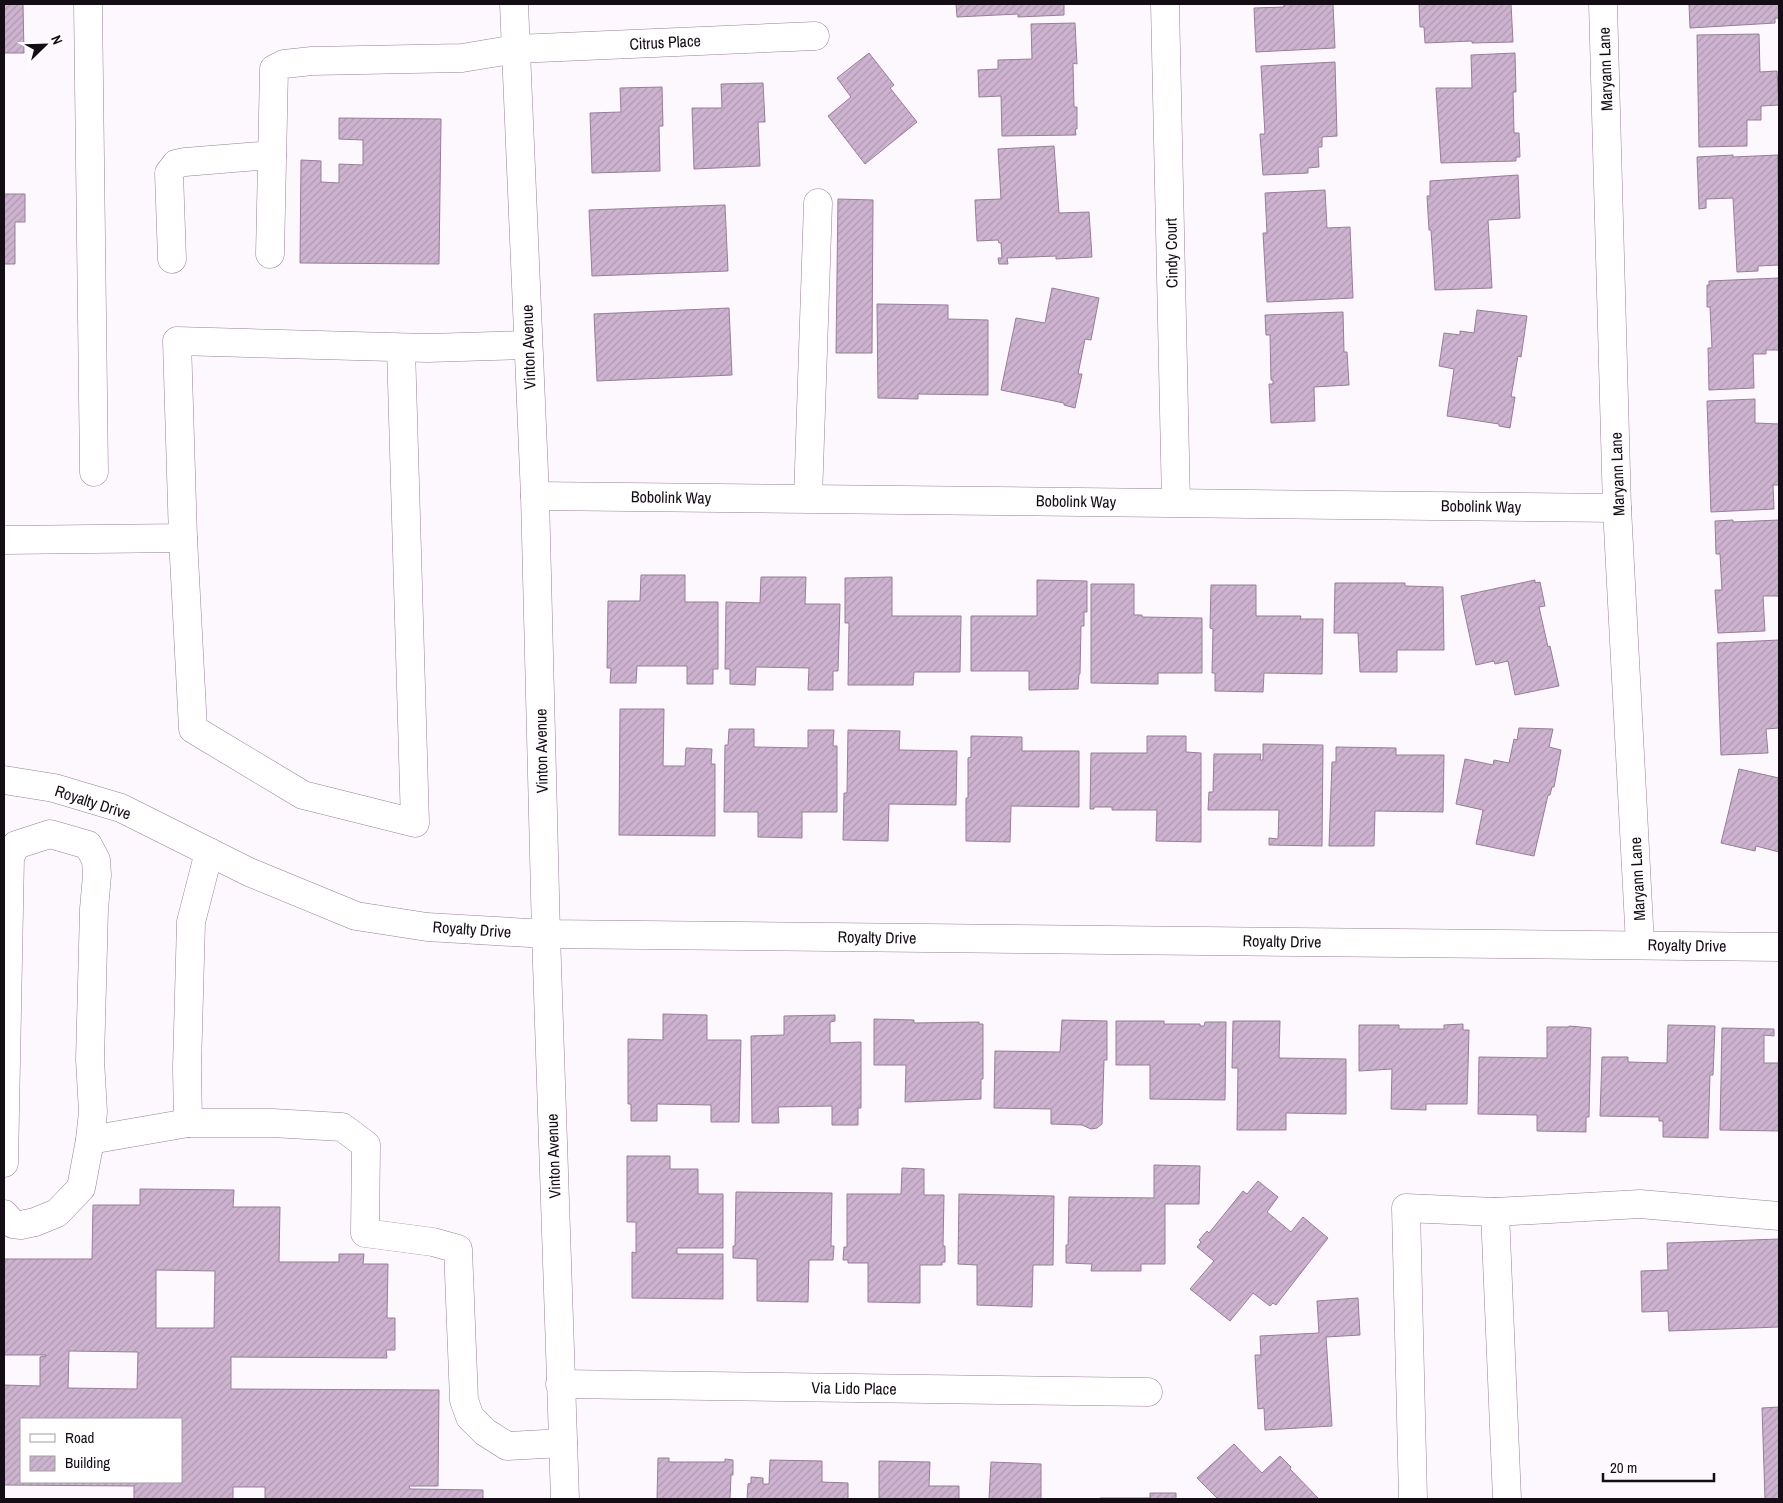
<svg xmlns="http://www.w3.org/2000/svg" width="1783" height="1503" font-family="'Archivo Narrow',sans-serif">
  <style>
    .building { fill: url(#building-hatch); stroke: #967e98; fill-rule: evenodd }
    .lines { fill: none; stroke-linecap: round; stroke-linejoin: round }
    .minor-casing { stroke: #99819b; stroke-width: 29 }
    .minor { stroke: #fff; stroke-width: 28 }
    .labels { text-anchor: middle; stroke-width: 4.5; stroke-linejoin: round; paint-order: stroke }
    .street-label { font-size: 16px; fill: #150d16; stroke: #fff }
  </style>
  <defs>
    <pattern id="building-hatch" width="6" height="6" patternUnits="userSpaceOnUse" patternTransform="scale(1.25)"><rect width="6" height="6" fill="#cdb3cf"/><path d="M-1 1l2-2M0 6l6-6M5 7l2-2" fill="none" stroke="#af99b1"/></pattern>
  </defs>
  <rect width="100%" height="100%" fill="#fdf8fe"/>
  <g class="building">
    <path d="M 4,4 L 23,4 L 24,53 L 4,53 Z"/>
    <path d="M 956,4 L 1064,4 L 1064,15 L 1018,17 L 1018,14 L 957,17 Z"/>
    <path d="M 1284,4 L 1333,4 L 1335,48 L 1256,52 L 1254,8 L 1284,7 Z"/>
    <path d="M 1419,4 L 1511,4 L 1513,42 L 1472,43 L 1472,41 L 1425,43 L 1424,27 L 1420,27 Z"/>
    <path d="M 1689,4 L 1779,4 L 1779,18 L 1775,18 L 1775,23 L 1690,28 Z"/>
    <path d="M 1075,23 L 1077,64 L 1073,63 L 1074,107 L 1077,107 L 1077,129 L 1075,129 L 1076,135 L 1002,136 L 1001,96 L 979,97 L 978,70 L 998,69 L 998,60 L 1032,59 L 1031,24 Z"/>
    <path d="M 1759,34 L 1760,72 L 1777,71 L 1779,105 L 1761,106 L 1761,120 L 1747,120 L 1747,146 L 1699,147 L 1697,35 Z"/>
    <path d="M 869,53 L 894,85 L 890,88 L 917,122 L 865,164 L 828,116 L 851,97 L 837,78 Z"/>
    <path d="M 1515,53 L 1516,92 L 1513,92 L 1514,133 L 1519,133 L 1520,157 L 1516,157 L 1516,161 L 1441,163 L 1436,88 L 1472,88 L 1471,55 Z"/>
    <path d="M 1335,62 L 1337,136 L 1322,137 L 1322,147 L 1318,147 L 1319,167 L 1308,168 L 1308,173 L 1263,175 L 1260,134 L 1265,134 L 1261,66 Z"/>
    <path d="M 763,83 L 765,122 L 758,122 L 760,166 L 694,169 L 692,108 L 722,108 L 721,84 Z"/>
    <path d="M 662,87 L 663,126 L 659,126 L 660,171 L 592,173 L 590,113 L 621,112 L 620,88 Z"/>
    <path d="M 339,118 L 441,119 L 439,264 L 300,263 L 301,160 L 321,161 L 321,182 L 339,183 L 339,164 L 363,165 L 363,140 L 339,139 Z"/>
    <path d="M 1054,146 L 1059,213 L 1089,212 L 1092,257 L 1056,259 L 1056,256 L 1007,258 L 1008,264 L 999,264 L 998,258 L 1002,258 L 1001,243 L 999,243 L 998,240 L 977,241 L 975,200 L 1001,199 L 998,149 Z"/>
    <path d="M 1733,155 L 1733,157 L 1778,155 L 1779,265 L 1758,266 L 1758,271 L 1737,272 L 1733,198 L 1706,199 L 1706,208 L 1699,209 L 1697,157 Z"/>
    <path d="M 1518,175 L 1520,218 L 1488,220 L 1492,288 L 1435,290 L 1431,230 L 1429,230 L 1427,196 L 1430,196 L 1430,181 Z"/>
    <path d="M 1325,190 L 1327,228 L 1350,227 L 1353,298 L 1267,302 L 1263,233 L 1267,233 L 1265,193 Z"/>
    <path d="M 4,194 L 25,194 L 25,222 L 15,222 L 15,264 L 4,264 Z"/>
    <path d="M 838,199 L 873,200 L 872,353 L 836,353 Z"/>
    <path d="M 725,205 L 728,271 L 592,276 L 589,210 Z"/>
    <path d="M 1779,278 L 1779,350 L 1766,350 L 1766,354 L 1753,354 L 1754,388 L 1709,390 L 1708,348 L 1712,348 L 1710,307 L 1707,307 L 1707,285 L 1709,285 L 1709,281 Z"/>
    <path d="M 1052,288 L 1099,298 L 1091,340 L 1085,339 L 1078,374 L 1082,374 L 1075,408 L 1064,405 L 1064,403 L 1001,390 L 1016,318 L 1045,323 Z"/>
    <path d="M 877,304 L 948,305 L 948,319 L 988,320 L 988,395 L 918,394 L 918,399 L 878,398 Z"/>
    <path d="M 729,308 L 732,375 L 597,381 L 594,314 Z"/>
    <path d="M 1477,310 L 1527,316 L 1521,357 L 1518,356 L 1511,397 L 1515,397 L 1510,428 L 1499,426 L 1499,424 L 1447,416 L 1454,369 L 1439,366 L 1444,333 L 1460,335 L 1460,331 L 1474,333 Z"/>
    <path d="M 1343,312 L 1344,352 L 1347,352 L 1349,385 L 1314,387 L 1315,421 L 1271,423 L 1269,384 L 1273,384 L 1273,380 L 1271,380 L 1270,335 L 1266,335 L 1265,315 Z"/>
    <path d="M 1755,399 L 1755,423 L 1779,424 L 1779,485 L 1773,485 L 1774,509 L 1711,512 L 1707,401 Z"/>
    <path d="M 1733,520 L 1733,522 L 1779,520 L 1779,596 L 1763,596 L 1765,631 L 1718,633 L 1715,590 L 1722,590 L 1720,554 L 1716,554 L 1715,521 Z"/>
    <path d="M 641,575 L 685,575 L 685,602 L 718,602 L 718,669 L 713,669 L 713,684 L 687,684 L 687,666 L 637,666 L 636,683 L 610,683 L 611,668 L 607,668 L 608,601 L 640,601 Z"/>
    <path d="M 761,577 L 806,577 L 805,604 L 840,604 L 838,671 L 833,671 L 833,690 L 808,690 L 809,668 L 756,667 L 755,685 L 730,684 L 730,669 L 725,669 L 726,602 L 760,603 Z"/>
    <path d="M 892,577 L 892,616 L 961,616 L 960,672 L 914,672 L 913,685 L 848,685 L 849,623 L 845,623 L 845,578 Z"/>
    <path d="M 1037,580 L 1087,581 L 1087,612 L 1084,612 L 1084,626 L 1081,626 L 1080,674 L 1079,674 L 1078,689 L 1029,690 L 1029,671 L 971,671 L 971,616 L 1037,616 Z"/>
    <path d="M 1535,580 L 1535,583 L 1540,582 L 1545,606 L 1539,607 L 1548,647 L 1550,646 L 1559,686 L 1515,695 L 1508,661 L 1495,664 L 1494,661 L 1476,665 L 1461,596 Z"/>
    <path d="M 1335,583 L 1405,583 L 1405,586 L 1443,587 L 1444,650 L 1397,650 L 1397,672 L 1360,672 L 1358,633 L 1334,633 Z"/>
    <path d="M 1091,584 L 1134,584 L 1134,615 L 1142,615 L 1142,617 L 1202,618 L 1202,673 L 1158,673 L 1158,684 L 1091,683 Z"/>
    <path d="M 1211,585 L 1256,585 L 1256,616 L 1301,616 L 1300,619 L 1323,619 L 1322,674 L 1264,673 L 1263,692 L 1215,691 L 1215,673 L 1212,673 L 1213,629 L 1210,628 Z"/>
    <path d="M 1779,640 L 1779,728 L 1766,729 L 1768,753 L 1721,755 L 1717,643 Z"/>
    <path d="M 620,709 L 664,709 L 663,766 L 685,766 L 686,748 L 712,749 L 711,764 L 715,764 L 715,836 L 619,835 Z"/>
    <path d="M 1519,728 L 1553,729 L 1549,747 L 1561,750 L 1554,787 L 1552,787 L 1550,795 L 1548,795 L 1534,856 L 1476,844 L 1483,810 L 1456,804 L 1465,759 L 1493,765 L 1494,760 L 1509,763 L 1514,739 L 1517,740 Z"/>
    <path d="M 729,729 L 754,729 L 754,747 L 808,748 L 808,730 L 834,730 L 833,746 L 837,746 L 837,812 L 802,812 L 802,838 L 758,837 L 758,812 L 724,812 L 725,745 L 728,745 Z"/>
    <path d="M 848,730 L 900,731 L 899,750 L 957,751 L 956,805 L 889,804 L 888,841 L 843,840 L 844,793 L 847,793 Z"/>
    <path d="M 971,736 L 1022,737 L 1022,751 L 1079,751 L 1079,807 L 1011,806 L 1010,842 L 966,841 L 966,798 L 968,798 L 968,758 L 971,757 Z"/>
    <path d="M 1147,736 L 1186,736 L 1186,752 L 1201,753 L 1201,842 L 1156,841 L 1157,810 L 1112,810 L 1112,807 L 1094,807 L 1094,809 L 1090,809 L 1091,753 L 1147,753 Z"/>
    <path d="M 1263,744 L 1323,745 L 1322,846 L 1269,845 L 1269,838 L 1278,839 L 1279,810 L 1208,810 L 1209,792 L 1213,792 L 1214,754 L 1261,754 L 1260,760 L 1263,760 Z"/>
    <path d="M 1336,747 L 1396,748 L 1396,755 L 1444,755 L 1443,812 L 1375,811 L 1374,846 L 1329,846 L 1332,762 L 1336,762 Z"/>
    <path d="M 1739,769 L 1779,778 L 1779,852 L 1756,846 L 1755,851 L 1721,843 Z"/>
    <path d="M 663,1014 L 707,1015 L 707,1040 L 741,1040 L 739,1122 L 711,1122 L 711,1105 L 657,1104 L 657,1121 L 631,1121 L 631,1104 L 628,1104 L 628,1039 L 663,1040 Z"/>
    <path d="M 835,1015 L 835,1021 L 830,1022 L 830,1043 L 861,1042 L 861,1108 L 858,1108 L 858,1125 L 832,1125 L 832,1106 L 778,1107 L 779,1123 L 752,1123 L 751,1036 L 784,1035 L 784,1016 Z"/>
    <path d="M 874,1019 L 914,1020 L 914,1023 L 979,1022 L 979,1024 L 983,1024 L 983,1079 L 981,1079 L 981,1099 L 905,1102 L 906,1065 L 874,1065 Z"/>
    <path d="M 1062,1020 L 1107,1021 L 1107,1060 L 1104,1060 L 1102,1124 L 1097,1128 L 1091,1129 L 1082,1125 L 1051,1124 L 1051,1109 L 994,1108 L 995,1051 L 1060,1052 Z"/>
    <path d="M 1116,1021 L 1164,1021 L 1164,1024 L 1200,1024 L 1200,1026 L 1204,1026 L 1205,1022 L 1226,1022 L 1225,1100 L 1150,1099 L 1150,1065 L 1116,1065 Z"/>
    <path d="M 1233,1021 L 1280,1021 L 1279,1058 L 1346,1059 L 1346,1114 L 1286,1113 L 1286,1130 L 1237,1130 L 1238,1068 L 1232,1068 Z"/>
    <path d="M 1463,1024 L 1463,1030 L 1469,1030 L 1467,1104 L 1426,1104 L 1426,1110 L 1391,1109 L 1392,1069 L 1359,1071 L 1359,1025 L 1399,1025 L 1399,1029 L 1444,1029 L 1444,1025 Z"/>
    <path d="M 1668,1025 L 1715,1026 L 1713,1075 L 1710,1075 L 1708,1138 L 1663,1137 L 1663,1121 L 1659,1121 L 1659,1117 L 1600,1116 L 1602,1057 L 1628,1057 L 1628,1062 L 1667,1063 Z"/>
    <path d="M 1569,1026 L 1591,1028 L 1589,1117 L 1586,1117 L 1586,1132 L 1537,1131 L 1537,1115 L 1478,1114 L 1479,1057 L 1547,1058 L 1547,1027 L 1569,1027 Z"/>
    <path d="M 1722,1028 L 1774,1029 L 1774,1036 L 1764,1035 L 1764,1063 L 1779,1063 L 1779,1131 L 1720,1130 Z"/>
    <path d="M 627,1156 L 670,1156 L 670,1169 L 698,1169 L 698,1194 L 723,1194 L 723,1248 L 677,1248 L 677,1254 L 723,1254 L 723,1299 L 632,1298 L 632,1252 L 636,1253 L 636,1222 L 627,1222 Z"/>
    <path d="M 1154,1165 L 1200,1166 L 1199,1204 L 1165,1204 L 1165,1264 L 1141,1264 L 1141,1271 L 1091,1271 L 1092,1264 L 1066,1263 L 1066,1245 L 1068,1245 L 1069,1197 L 1154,1198 Z"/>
    <path d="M 902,1168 L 924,1169 L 924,1195 L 944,1195 L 943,1246 L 945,1246 L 945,1262 L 942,1262 L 942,1265 L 920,1265 L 920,1303 L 868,1302 L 868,1263 L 848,1263 L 848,1260 L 843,1260 L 844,1247 L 847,1247 L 847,1194 L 901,1194 Z"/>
    <path d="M 1258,1181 L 1278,1197 L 1267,1212 L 1291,1232 L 1303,1217 L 1328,1238 L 1276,1305 L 1273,1303 L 1270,1306 L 1253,1293 L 1230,1321 L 1190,1289 L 1214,1261 L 1197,1247 L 1201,1242 L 1199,1240 L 1207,1231 L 1209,1233 L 1243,1191 L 1247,1194 Z"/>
    <path d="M 140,1189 L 234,1190 L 233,1207 L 280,1207 L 279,1262 L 339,1262 L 339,1254 L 364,1254 L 363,1264 L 388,1264 L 387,1318 L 395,1318 L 395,1350 L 386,1350 L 387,1358 L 231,1357 L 231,1389 L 439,1390 L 438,1486 L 409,1486 L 410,1489 L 483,1490 L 483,1499 L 265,1499 L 265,1487 L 233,1487 L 233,1499 L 134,1499 L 134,1486 L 4,1485 L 4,1385 L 40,1386 L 40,1357 L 46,1356 L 46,1355 L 4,1355 L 4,1259 L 92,1259 L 93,1205 L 140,1205 ZM 156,1270 L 215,1271 L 214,1328 L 156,1328 ZM 69,1351 L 138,1352 L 137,1389 L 68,1388 ZM 21,1419 L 181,1419 L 181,1482 L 21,1482 Z"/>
    <path d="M 736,1192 L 832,1193 L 831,1246 L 834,1246 L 833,1260 L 809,1260 L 808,1302 L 757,1301 L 757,1259 L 733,1258 L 733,1246 L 735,1246 Z"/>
    <path d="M 959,1194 L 1054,1196 L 1053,1265 L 1033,1265 L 1032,1307 L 977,1305 L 977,1265 L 958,1264 Z"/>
    <path d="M 1779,1239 L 1779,1327 L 1669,1331 L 1668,1311 L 1642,1312 L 1641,1271 L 1668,1270 L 1667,1243 Z"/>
    <path d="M 1358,1298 L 1360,1335 L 1326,1337 L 1332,1426 L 1265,1430 L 1264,1408 L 1258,1409 L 1255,1355 L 1261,1355 L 1260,1336 L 1319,1333 L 1317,1301 Z"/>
    <path d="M 1779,1407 L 1779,1499 L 1765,1499 L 1762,1408 Z"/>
    <path d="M 1234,1444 L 1262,1473 L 1280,1456 L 1291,1467 L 1290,1469 L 1319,1499 L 1218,1499 L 1197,1478 Z"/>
    <path d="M 658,1458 L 669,1458 L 669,1462 L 725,1462 L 725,1459 L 733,1460 L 733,1475 L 731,1475 L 730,1499 L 657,1499 Z"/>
    <path d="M 770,1460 L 822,1461 L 822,1482 L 848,1483 L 848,1499 L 747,1499 L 748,1484 L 751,1483 L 751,1477 L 763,1478 L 763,1484 L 769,1484 Z"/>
    <path d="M 879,1461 L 930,1462 L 929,1486 L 959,1486 L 959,1499 L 879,1499 Z"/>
    <path d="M 991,1462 L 1041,1464 L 1041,1499 L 989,1499 Z"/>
    <path d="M 1150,1493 L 1176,1493 L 1176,1499 L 1100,1499 L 1100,1498 L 1150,1498 Z"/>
  </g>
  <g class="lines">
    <g class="minor-casing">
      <g id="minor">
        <path d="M 88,4 L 94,472"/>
        <path d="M 514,4 L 535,496 L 546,934 L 565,1499"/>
        <path d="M 1165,4 L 1176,502"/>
        <path d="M 1603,4 L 1617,508 L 1640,944"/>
        <path d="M 270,254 L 274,69 L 284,64 L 312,61 L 462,58 L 516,49 L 815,36"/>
        <path d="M 172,259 L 169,173 L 176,164 L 185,162 L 272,155"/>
        <path d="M 535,496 L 1617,508"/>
        <path d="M 808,498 L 818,203"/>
        <path d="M 183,538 L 193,729 L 303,795 L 415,823 L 401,348"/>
        <path d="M 4,540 L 183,538 L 177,341 L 428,348 L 528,345"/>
        <path d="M 4,780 L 54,788 L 121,808 L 249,872 L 356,916 L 427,927 L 546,934 L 1779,947"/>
        <path d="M 209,852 L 191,922 L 187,1067 L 188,1123 L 272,1123 L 342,1127 L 366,1145 L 365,1233 L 433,1242 L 458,1249 L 464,1400 L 470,1417 L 485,1432 L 507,1446 L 563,1443"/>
        <path d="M 90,1140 L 188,1123"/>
        <path d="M 4,1163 L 10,857 L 16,845 L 50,834 L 88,845 L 96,860 L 97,875 L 94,909 L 90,1060 L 93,1112 L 90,1140 L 81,1188 L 57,1213 L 35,1222 L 21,1225 L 13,1224 L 4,1214"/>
        <path d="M 1495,1212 L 1507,1499"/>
        <path d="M 560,1384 L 1148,1392"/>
        <path d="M 1413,1499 L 1406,1208 L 1495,1212 L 1640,1204 L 1779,1216"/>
      </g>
    </g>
    <use href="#minor" class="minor"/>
  </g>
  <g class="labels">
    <g class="street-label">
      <text transform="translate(665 42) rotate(-3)" y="6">Citrus Place</text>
      <text transform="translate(1605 69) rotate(-92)" y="6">Maryann Lane</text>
      <text transform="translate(1171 253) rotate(-91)" y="6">Cindy Court</text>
      <text transform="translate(528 347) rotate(-92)" y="6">Vinton Avenue</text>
      <text transform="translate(1617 474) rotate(-92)" y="6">Maryann Lane</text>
      <text transform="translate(671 497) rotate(1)" y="6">Bobolink Way</text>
      <text transform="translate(1076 501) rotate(1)" y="6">Bobolink Way</text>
      <text transform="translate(1481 506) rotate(1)" y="6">Bobolink Way</text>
      <text transform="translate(541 751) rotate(-91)" y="6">Vinton Avenue</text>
      <text transform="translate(93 802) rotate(18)" y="6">Royalty Drive</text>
      <text transform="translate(1637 879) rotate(-93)" y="6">Maryann Lane</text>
      <text transform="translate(472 929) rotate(4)" y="6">Royalty Drive</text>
      <text transform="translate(877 937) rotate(1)" y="6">Royalty Drive</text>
      <text transform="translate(1282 941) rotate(1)" y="6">Royalty Drive</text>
      <text transform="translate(1687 945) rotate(1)" y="6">Royalty Drive</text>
      <text transform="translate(553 1156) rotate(-92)" y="6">Vinton Avenue</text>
      <text transform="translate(854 1388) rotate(1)" y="6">Via Lido Place</text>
    </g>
  </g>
  <rect width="1783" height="1503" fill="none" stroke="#150d16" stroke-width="10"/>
  <rect x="20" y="1418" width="162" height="65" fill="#ffffff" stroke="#a19ea2"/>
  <rect x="30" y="1434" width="25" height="8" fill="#ffffff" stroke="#a19ea2"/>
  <text x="65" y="1443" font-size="15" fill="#150d16">Road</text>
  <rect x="30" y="1456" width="25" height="15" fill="url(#building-hatch)" stroke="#a19ea2"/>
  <text x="65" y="1468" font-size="15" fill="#150d16">Building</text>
  <g transform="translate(45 45) rotate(67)" stroke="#ffffff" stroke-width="4" paint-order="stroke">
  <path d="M0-4L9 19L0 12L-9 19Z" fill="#150d16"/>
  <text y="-8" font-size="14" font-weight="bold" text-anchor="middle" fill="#150d16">N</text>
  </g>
  <path d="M1603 1473v8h111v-8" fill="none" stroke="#150d16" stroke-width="2.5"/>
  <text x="1610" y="1473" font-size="15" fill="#150d16" stroke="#ffffff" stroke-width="4" paint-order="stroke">20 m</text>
</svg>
